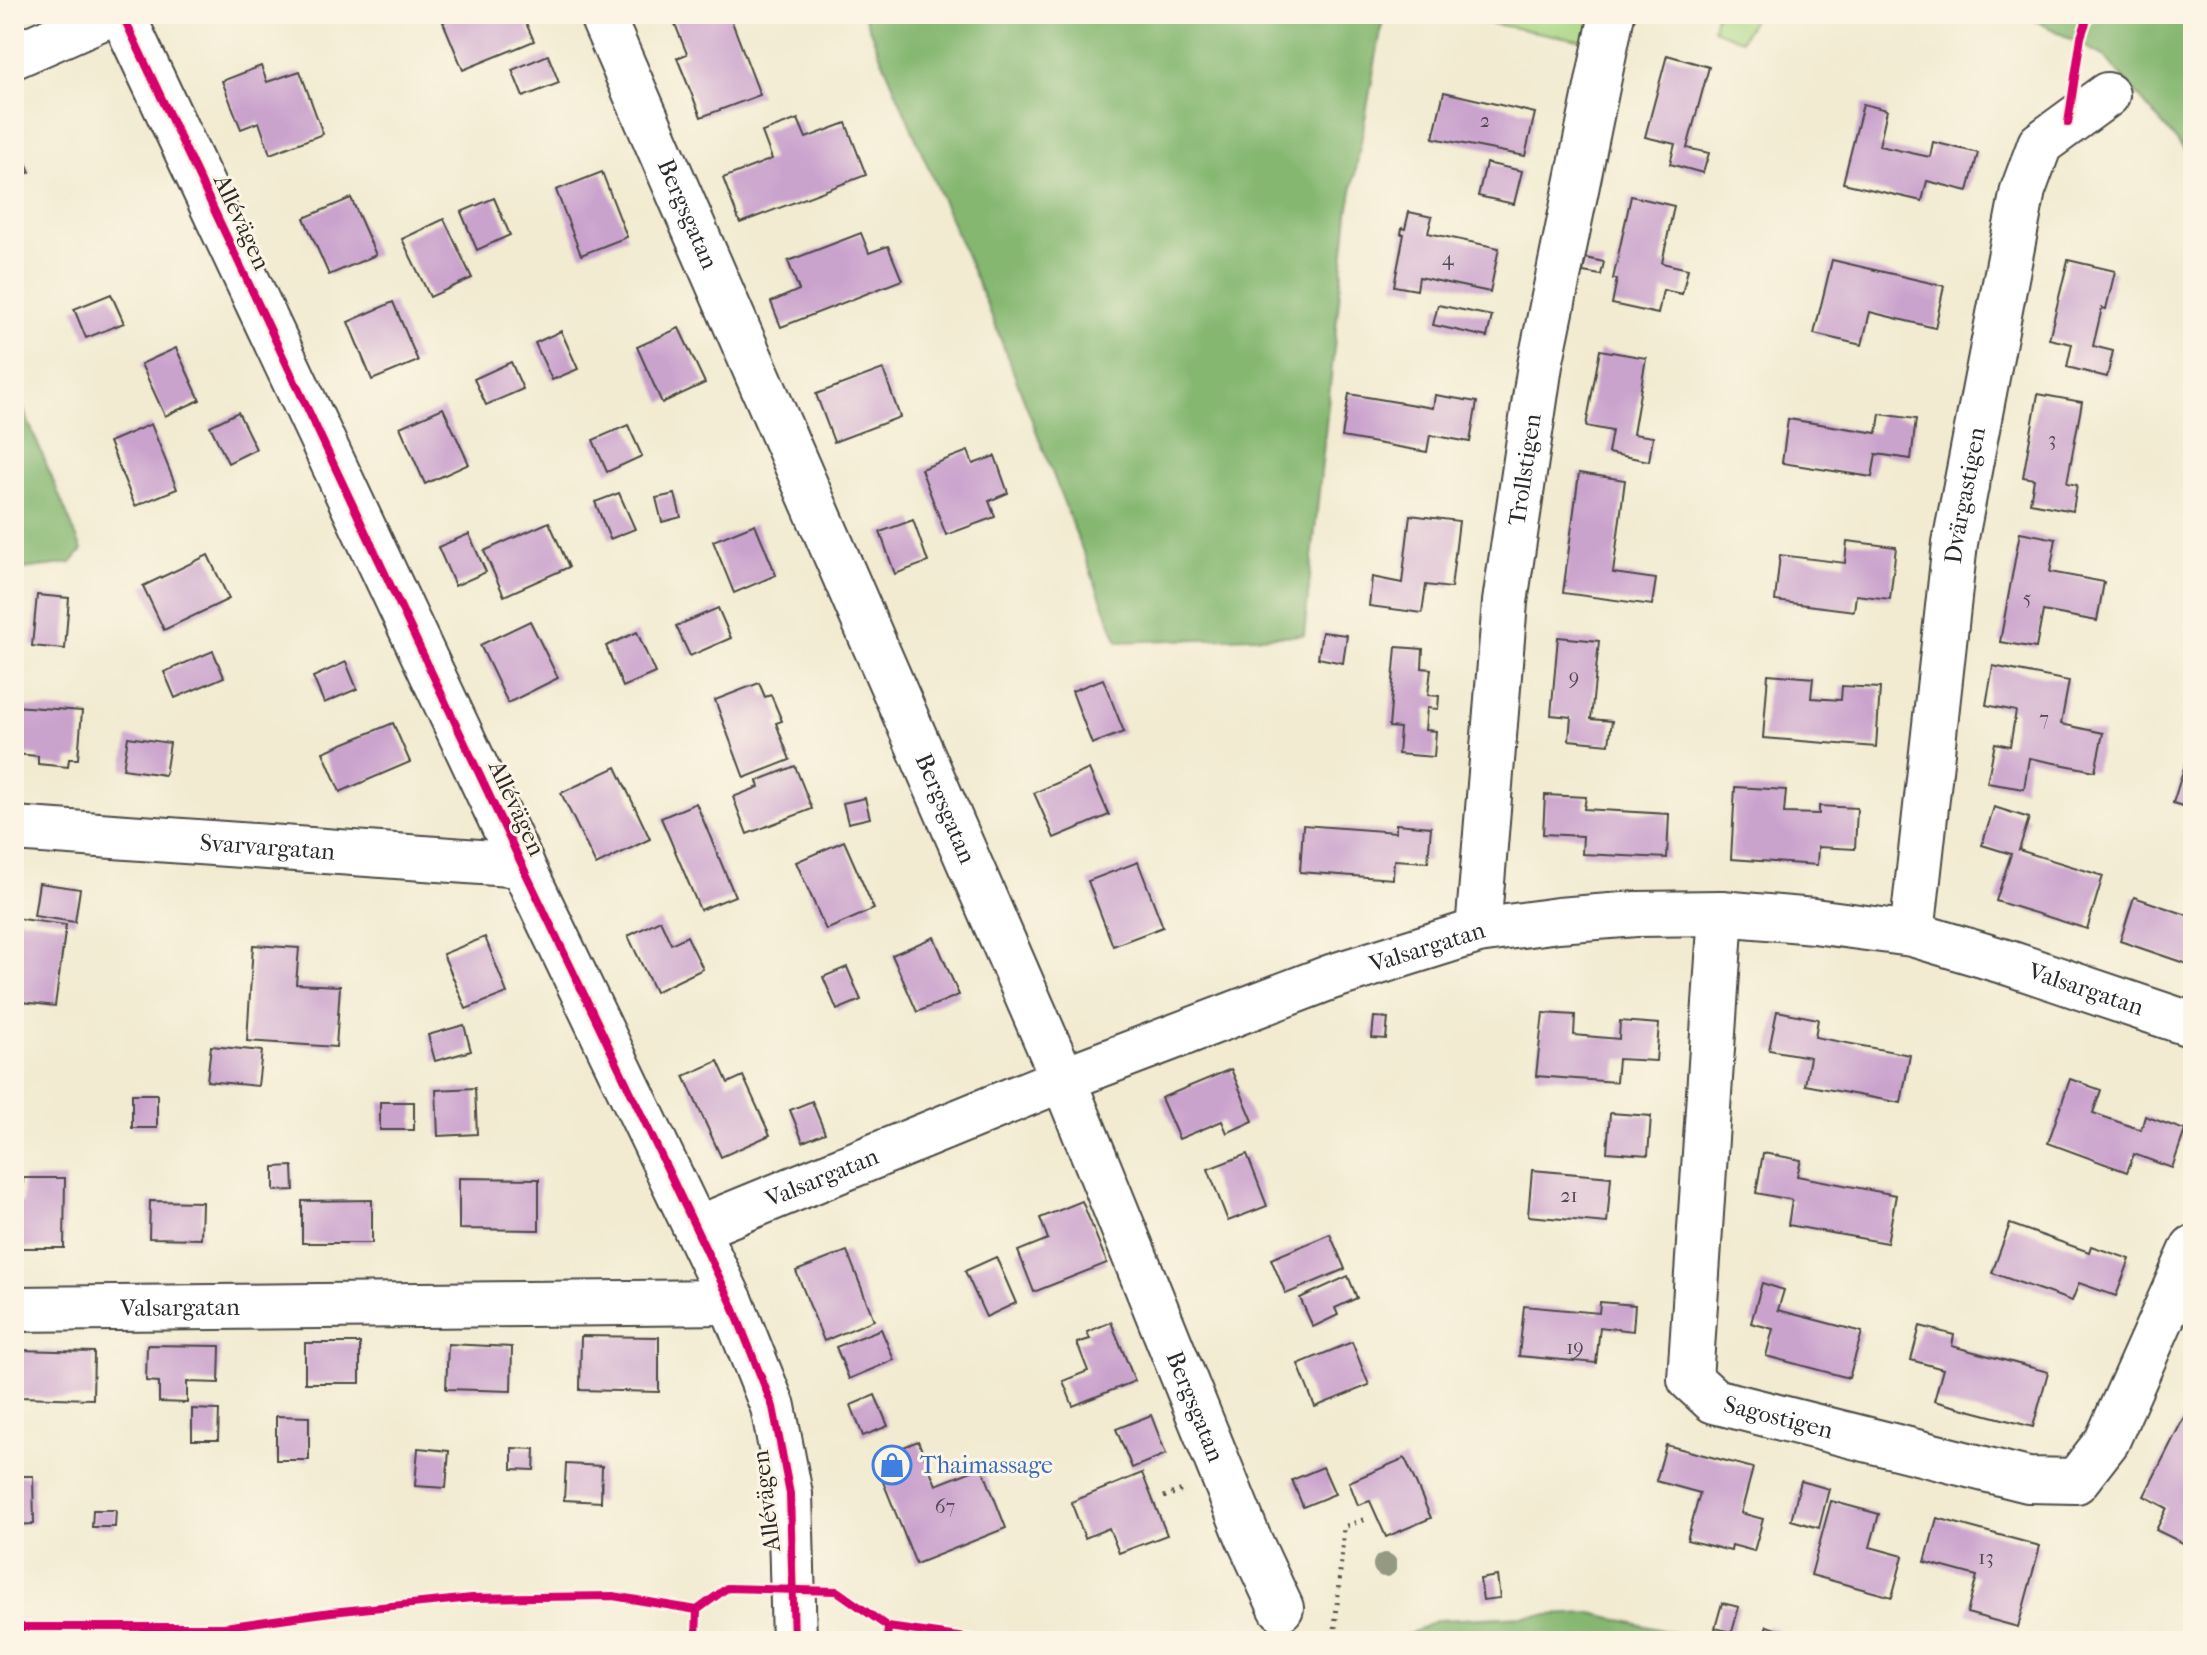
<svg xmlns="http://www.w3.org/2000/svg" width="2207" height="1655" font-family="'IM FELL French Canon',serif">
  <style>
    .green { fill: #a7d683; stroke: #698057; stroke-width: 2 }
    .forest { fill: #85b771; stroke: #58714e; stroke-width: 2 }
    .building { fill: #caa3cd }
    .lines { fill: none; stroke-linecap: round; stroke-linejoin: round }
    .minor-casing { stroke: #494844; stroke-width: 48 }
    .path { stroke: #494844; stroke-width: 5; stroke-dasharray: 2 6; stroke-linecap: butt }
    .minor { stroke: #fff; stroke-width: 44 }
    .cycleway-casing { stroke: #fcf5e5; stroke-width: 13 }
    .cycleway { stroke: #d6006c; stroke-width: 8 }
    .tree { fill: #969982 }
    .labels { text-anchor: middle; stroke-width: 6; stroke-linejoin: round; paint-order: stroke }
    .number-label { font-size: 20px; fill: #534954 }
    .street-label { font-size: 24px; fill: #2b2b2b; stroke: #fcf5e5 }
    .shop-label { font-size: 24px; fill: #366cbe; stroke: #fcf5e5; text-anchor: start }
  </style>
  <rect width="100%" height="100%" fill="#fcf5e5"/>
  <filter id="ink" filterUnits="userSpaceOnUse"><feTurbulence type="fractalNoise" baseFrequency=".0125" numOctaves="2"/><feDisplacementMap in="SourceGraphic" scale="16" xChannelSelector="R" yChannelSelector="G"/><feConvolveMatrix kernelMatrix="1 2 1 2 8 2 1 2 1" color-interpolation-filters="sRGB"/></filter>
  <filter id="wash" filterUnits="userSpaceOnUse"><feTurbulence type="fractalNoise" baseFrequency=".006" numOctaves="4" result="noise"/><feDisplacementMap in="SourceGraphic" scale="32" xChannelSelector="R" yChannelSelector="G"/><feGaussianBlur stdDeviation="1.8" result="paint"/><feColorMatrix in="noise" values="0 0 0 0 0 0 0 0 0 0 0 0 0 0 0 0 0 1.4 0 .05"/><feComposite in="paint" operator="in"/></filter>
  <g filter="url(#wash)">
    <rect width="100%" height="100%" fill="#f2ebd2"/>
    <g class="green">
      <path d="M 1441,14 L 1612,14 L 1606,45 Z"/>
      <path d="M 1716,14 L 1756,14 L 1741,40 L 1713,29 Z"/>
    </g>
    <g class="forest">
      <path d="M 863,14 L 1384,14 L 1348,213 L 1304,635 L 1118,642 L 992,317 Z"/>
      <path d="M 2023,14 L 2193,14 L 2193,160 L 2105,57 Z"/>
      <path d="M 14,387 L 82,550 L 71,563 L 14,570 Z"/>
      <path d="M 1592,1613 L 1708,1641 L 1395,1641 L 1438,1620 Z"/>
    </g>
    <g id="blocks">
      <g class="building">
        <path d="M 462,14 L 522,14 L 534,41 L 463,70 L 443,22 Z"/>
        <path d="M 671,14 L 729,14 L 760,95 L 701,117 L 677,58 L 687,54 Z"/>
        <path d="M 548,55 L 559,83 L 523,97 L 512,70 Z"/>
        <path d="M 1667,55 L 1709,67 L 1687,148 L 1709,153 L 1703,173 L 1670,164 L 1675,144 L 1645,137 Z"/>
        <path d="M 261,66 L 267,82 L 300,71 L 323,134 L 270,154 L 259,122 L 241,129 L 222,81 Z"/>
        <path d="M 1444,92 L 1535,113 L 1525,156 L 1433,138 Z"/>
        <path d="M 1863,104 L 1887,110 L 1879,146 L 1930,157 L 1933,142 L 1978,153 L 1968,191 L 1927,181 L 1922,201 L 1843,183 Z"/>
        <path d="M 798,119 L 806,138 L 846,123 L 866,175 L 740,223 L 723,178 L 772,159 L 762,132 Z"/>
        <path d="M 14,136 L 30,172 L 14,180 Z"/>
        <path d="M 1486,163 L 1522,171 L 1514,204 L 1478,196 Z"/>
        <path d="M 602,172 L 627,237 L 581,255 L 556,190 Z"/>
        <path d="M 1631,196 L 1674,206 L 1662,263 L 1688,269 L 1682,294 L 1663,290 L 1658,314 L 1612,304 L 1617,279 L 1613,279 Z"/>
        <path d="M 351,198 L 376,255 L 329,275 L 304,218 Z"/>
        <path d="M 494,198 L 510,235 L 477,250 L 461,212 Z"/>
        <path d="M 1409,212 L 1432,217 L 1428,233 L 1499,248 L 1490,292 L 1419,277 L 1417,290 L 1394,286 L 1404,234 L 1401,234 L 1402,228 L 1405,229 Z"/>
        <path d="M 444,219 L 472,278 L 430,297 L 402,239 Z"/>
        <path d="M 861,233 L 869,253 L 888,246 L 902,280 L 781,327 L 771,302 L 799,290 L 788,261 Z"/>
        <path d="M 1586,258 L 1604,262 L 1601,275 L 1583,272 Z"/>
        <path d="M 1832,260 L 1944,286 L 1935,328 L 1870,312 L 1862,345 L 1814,334 Z"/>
        <path d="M 2068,260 L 2115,271 L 2106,309 L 2102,308 L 2093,346 L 2113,351 L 2107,377 L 2067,367 L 2072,344 L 2049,339 Z"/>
        <path d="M 111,294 L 124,323 L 86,338 L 74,309 Z"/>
        <path d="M 393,302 L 418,361 L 372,380 L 348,322 Z"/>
        <path d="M 1438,305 L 1492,316 L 1487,337 L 1433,325 Z"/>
        <path d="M 679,328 L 705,383 L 662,403 L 637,347 Z"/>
        <path d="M 561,331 L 578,369 L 552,380 L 535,343 Z"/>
        <path d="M 176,348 L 200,400 L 165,416 L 141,364 Z"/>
        <path d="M 1600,350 L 1646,358 L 1633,434 L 1653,437 L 1649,461 L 1608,453 L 1612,431 L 1586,426 Z"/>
        <path d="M 511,362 L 523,389 L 486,405 L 474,379 Z"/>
        <path d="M 883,369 L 900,417 L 834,442 L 816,394 Z"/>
        <path d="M 1349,394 L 1433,408 L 1435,395 L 1477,402 L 1470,442 L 1430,435 L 1427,452 L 1342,437 Z"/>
        <path d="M 2038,394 L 2082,402 L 2067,483 L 2077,485 L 2073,511 L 2030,503 L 2034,479 L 2023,477 Z"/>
        <path d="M 443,408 L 469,464 L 425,484 L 400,427 Z"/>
        <path d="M 238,412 L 256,449 L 228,463 L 210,426 Z"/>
        <path d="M 1880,414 L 1916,419 L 1911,459 L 1876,454 L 1872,477 L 1782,463 L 1788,419 L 1877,433 Z"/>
        <path d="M 151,424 L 177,489 L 135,506 L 109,442 Z"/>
        <path d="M 628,425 L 642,456 L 607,472 L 593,440 Z"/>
        <path d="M 968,451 L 973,464 L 995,456 L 1008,493 L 989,501 L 995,517 L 946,535 L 921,469 Z"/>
        <path d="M 1579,473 L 1625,480 L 1613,573 L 1656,579 L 1652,605 L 1563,593 Z"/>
        <path d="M 619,493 L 635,529 L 610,539 L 595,502 Z"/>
        <path d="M 675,494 L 681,517 L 662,522 L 656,498 Z"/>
        <path d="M 1410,515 L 1459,521 L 1451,588 L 1426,585 L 1422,613 L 1369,606 L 1372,577 L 1402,583 Z"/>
        <path d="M 913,520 L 928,562 L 895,574 L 880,532 Z"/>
        <path d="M 549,522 L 569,567 L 504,596 L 484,551 Z"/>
        <path d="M 755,524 L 776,575 L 734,593 L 713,541 Z"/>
        <path d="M 2020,532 L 2056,539 L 2050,572 L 2104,582 L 2097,621 L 2043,611 L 2036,648 L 2000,642 Z"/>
        <path d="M 469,534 L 486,572 L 455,586 L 438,547 Z"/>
        <path d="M 1847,541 L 1896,547 L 1890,599 L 1856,595 L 1854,611 L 1775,601 L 1780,555 L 1845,563 Z"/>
        <path d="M 208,555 L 229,599 L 164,630 L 143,586 Z"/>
        <path d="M 37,595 L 69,598 L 65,649 L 32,646 Z"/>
        <path d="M 718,608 L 731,638 L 690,656 L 676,626 Z"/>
        <path d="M 530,621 L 558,678 L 508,703 L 480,645 Z"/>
        <path d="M 637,632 L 655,673 L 623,687 L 606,646 Z"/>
        <path d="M 1322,632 L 1347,635 L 1343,663 L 1318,658 Z"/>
        <path d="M 1558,637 L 1599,641 L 1591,719 L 1612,721 L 1609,744 L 1569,740 L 1571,717 L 1551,715 Z"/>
        <path d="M 1396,647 L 1423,649 L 1422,668 L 1431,669 L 1428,695 L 1439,696 L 1438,709 L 1427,708 L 1425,730 L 1436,731 L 1434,757 L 1398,754 L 1400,728 L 1389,727 Z"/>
        <path d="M 213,651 L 224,677 L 175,698 L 164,672 Z"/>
        <path d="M 346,662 L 357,689 L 324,703 L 313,677 Z"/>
        <path d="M 1993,666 L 2069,681 L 2061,724 L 2103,733 L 2095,771 L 2029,758 L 2024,789 L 1987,783 L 1995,743 L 2010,746 L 2016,711 L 1986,705 Z"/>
        <path d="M 1768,674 L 1813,678 L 1811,698 L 1841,700 L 1842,686 L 1880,688 L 1876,747 L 1763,738 Z"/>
        <path d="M 1103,679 L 1124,732 L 1092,744 L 1072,691 Z"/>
        <path d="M 759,683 L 765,697 L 771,695 L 782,721 L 776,723 L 790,760 L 744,778 L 715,700 Z"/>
        <path d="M 14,706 L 82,711 L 78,759 L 69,759 L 68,767 L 38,764 L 38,756 L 14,754 Z"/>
        <path d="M 393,723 L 410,762 L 340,792 L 323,752 Z"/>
        <path d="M 128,737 L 170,743 L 165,775 L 123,769 Z"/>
        <path d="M 2189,752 L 2193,753 L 2193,809 L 2173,803 Z"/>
        <path d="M 795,766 L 812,809 L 747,834 L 733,797 L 759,787 L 757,781 Z"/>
        <path d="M 616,767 L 650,839 L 596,865 L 561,793 Z"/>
        <path d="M 1089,769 L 1109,815 L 1054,838 L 1034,793 Z"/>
        <path d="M 1735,787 L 1786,790 L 1784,813 L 1819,814 L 1819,806 L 1857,808 L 1855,849 L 1818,847 L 1817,865 L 1731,859 Z"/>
        <path d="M 1545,795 L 1586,797 L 1584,809 L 1669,814 L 1667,858 L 1582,854 L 1583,836 L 1543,834 Z"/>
        <path d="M 865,798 L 870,818 L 848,823 L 843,803 Z"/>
        <path d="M 696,803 L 735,896 L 700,910 L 661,818 Z"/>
        <path d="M 1994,807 L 2029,818 L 2019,850 L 2103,876 L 2087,929 L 1996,901 L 2011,854 L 1982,845 Z"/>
        <path d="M 1396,824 L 1431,827 L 1428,862 L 1394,860 L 1393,879 L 1300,872 L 1303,825 L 1396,832 Z"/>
        <path d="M 844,841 L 874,909 L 826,930 L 796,862 Z"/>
        <path d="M 1138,862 L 1163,927 L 1113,946 L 1088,881 Z"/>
        <path d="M 39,883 L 80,889 L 75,922 L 34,916 Z"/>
        <path d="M 2134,897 L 2193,917 L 2193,966 L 2120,941 Z"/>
        <path d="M 14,918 L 66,925 L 55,1006 L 14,1001 Z"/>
        <path d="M 660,920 L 671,944 L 687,936 L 703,969 L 655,992 L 628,936 Z"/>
        <path d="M 485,937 L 507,993 L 466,1009 L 443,954 Z"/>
        <path d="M 934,937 L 959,995 L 917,1012 L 892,955 Z"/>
        <path d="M 253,945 L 299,948 L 296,984 L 340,986 L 336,1047 L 247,1041 Z"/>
        <path d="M 847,967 L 861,1000 L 837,1010 L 823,977 Z"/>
        <path d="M 1777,1011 L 1818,1019 L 1815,1037 L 1910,1055 L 1901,1103 L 1805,1085 L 1810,1057 L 1769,1050 Z"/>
        <path d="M 1543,1013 L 1575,1015 L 1574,1035 L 1619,1039 L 1620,1021 L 1659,1024 L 1656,1061 L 1618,1059 L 1616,1082 L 1536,1076 Z"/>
        <path d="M 1374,1017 L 1388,1018 L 1386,1039 L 1372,1038 Z"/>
        <path d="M 464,1025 L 471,1051 L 435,1061 L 428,1035 Z"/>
        <path d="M 211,1046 L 262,1051 L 258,1086 L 207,1081 Z"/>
        <path d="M 718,1061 L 728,1083 L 743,1076 L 770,1135 L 721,1157 L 684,1076 Z"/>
        <path d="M 1231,1069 L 1253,1121 L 1227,1133 L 1222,1121 L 1179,1139 L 1161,1098 Z"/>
        <path d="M 2070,1079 L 2101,1090 L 2093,1113 L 2141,1130 L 2145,1116 L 2185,1130 L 2172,1168 L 2134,1154 L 2127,1172 L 2048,1143 Z"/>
        <path d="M 475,1088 L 477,1134 L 438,1136 L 436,1090 Z"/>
        <rect x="132" y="1094" width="25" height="34"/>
        <path d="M 812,1101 L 825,1133 L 803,1142 L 790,1110 Z"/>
        <rect x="380" y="1102" width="34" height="28"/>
        <path d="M 1610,1113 L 1651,1116 L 1648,1155 L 1607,1152 Z"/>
        <path d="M 1763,1153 L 1801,1160 L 1797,1176 L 1896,1195 L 1887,1243 L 1788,1225 L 1792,1200 L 1756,1193 Z"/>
        <path d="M 1247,1154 L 1267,1206 L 1228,1221 L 1208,1169 Z"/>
        <path d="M 293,1166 L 294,1190 L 274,1191 L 274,1167 Z"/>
        <path d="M 1532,1170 L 1611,1177 L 1607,1223 L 1528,1216 Z"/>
        <path d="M 23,1178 L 65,1178 L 64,1248 L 14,1248 L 14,1203 L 22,1203 Z"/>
        <path d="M 459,1178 L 539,1179 L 539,1230 L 459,1229 Z"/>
        <path d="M 372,1200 L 372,1243 L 302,1243 L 302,1201 Z"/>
        <path d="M 150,1201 L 202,1202 L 201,1239 L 149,1238 Z"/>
        <path d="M 1082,1201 L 1107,1263 L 1034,1292 L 1018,1251 L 1048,1239 L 1040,1218 Z"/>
        <path d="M 2010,1224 L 2089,1252 L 2091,1246 L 2130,1259 L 2116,1296 L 2079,1283 L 2072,1301 L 1992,1273 Z"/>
        <path d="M 1330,1234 L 1345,1269 L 1286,1294 L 1271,1259 Z"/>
        <path d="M 847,1251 L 874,1320 L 824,1341 L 796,1271 Z"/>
        <path d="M 996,1257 L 1016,1303 L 986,1317 L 965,1271 Z"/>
        <path d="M 1348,1276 L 1357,1298 L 1335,1308 L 1338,1315 L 1313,1327 L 1300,1298 Z"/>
        <path d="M 1762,1283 L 1784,1290 L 1778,1310 L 1862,1332 L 1849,1378 L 1766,1356 L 1773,1329 L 1751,1323 Z"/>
        <path d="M 1600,1302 L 1635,1305 L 1633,1331 L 1600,1327 L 1596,1363 L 1519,1356 L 1524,1306 L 1599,1313 Z"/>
        <path d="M 1111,1322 L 1135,1381 L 1073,1406 L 1063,1381 L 1088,1371 L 1077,1343 L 1090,1339 L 1087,1332 Z"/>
        <path d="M 1920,1326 L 1954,1335 L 1952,1346 L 2048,1372 L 2033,1427 L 1934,1401 L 1943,1369 L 1911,1360 Z"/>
        <path d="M 881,1329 L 894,1360 L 849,1379 L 836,1347 Z"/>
        <path d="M 581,1336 L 659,1337 L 659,1392 L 580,1390 Z"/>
        <path d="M 1352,1342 L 1369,1385 L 1315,1407 L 1298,1364 Z"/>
        <rect x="305" y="1343" width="55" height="40"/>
        <path d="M 448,1344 L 512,1347 L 511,1391 L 446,1389 Z"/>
        <path d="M 147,1345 L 220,1346 L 219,1383 L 187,1382 L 187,1403 L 159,1402 L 159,1382 L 146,1381 Z"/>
        <path d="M 18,1350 L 94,1352 L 93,1399 L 17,1397 Z"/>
        <path d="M 875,1395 L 888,1426 L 863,1436 L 851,1405 Z"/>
        <path d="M 192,1409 L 219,1410 L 218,1440 L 192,1440 Z"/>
        <path d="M 1151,1415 L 1166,1454 L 1132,1468 L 1116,1429 Z"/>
        <path d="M 2185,1415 L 2193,1419 L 2193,1502 L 2186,1516 L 2193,1520 L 2193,1548 L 2156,1530 L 2167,1508 L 2144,1496 Z"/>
        <path d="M 276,1416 L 309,1417 L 309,1460 L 276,1460 Z"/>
        <path d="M 918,1441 L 936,1485 L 982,1467 L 1006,1528 L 916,1564 L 874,1459 Z"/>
        <path d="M 1666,1445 L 1753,1468 L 1741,1513 L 1763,1519 L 1754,1551 L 1732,1545 L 1731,1551 L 1687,1540 L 1700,1493 L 1656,1481 Z"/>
        <path d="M 418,1448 L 449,1451 L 446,1488 L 415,1486 Z"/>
        <path d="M 512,1448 L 535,1449 L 534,1470 L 512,1469 Z"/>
        <path d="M 1405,1458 L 1431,1518 L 1386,1537 L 1370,1501 L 1358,1505 L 1349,1482 Z"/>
        <path d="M 566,1464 L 602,1466 L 601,1502 L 564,1500 Z"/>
        <path d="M 1323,1467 L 1335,1494 L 1303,1507 L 1292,1480 Z"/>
        <path d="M 1142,1473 L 1167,1535 L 1119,1553 L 1109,1528 L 1085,1538 L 1071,1502 Z"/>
        <path d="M 14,1476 L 33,1476 L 34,1524 L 14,1525 Z"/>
        <path d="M 1801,1481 L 1829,1489 L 1819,1528 L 1791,1520 Z"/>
        <path d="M 1831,1501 L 1879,1514 L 1870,1547 L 1903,1556 L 1892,1597 L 1811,1575 Z"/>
        <path d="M 93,1510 L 116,1510 L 115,1527 L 92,1527 Z"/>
        <path d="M 1937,1518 L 2040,1546 L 2018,1627 L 1967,1613 L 1977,1576 L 1925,1562 Z"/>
        <path d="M 1497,1576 L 1500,1598 L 1483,1600 L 1480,1579 Z"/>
        <path d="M 1722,1603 L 1739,1607 L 1732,1632 L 1715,1628 Z"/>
        <path d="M 1767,1626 L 1779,1630 L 1775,1641 L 1762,1639 Z"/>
      </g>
    </g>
  </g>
  <g filter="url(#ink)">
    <use href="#blocks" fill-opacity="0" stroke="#494844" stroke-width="2"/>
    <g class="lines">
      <g class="minor-casing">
        <g id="minor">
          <path d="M 122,14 L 522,865 L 731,1302 L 773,1407 L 790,1494 L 794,1641"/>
          <path id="s1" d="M 601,14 L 1063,1079 L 1248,1537 L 1281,1608"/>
          <path d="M 14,56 L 110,14"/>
          <path id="s2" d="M 14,829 L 522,865"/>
          <path id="s3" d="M 1721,913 L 1690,1379 L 1714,1401 L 2028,1480 L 2076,1481 L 2107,1441 L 2193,1248"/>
          <path id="s4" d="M 1478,931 L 1505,602 L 1540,365 L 1612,14"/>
          <path id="s5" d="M 1912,934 L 1955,543 L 2023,190 L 2040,144 L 2107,95"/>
          <path id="s6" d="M 696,1229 L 1063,1079 L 1331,977 L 1478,931 L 1558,920 L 1636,914 L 1721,913 L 1814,921 L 1912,934 L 2009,963 L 2193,1025"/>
          <path id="s7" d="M 14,1309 L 731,1302"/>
        </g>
      </g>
      <g class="path">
        <path d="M 1164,1497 L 1185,1489"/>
        <path d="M 1335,1628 L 1344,1527 L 1368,1518"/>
      </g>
      <use href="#minor" class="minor"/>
      <g class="cycleway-casing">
        <g id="cycleway">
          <path d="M 122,14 L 522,865 L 731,1302 L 773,1407 L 790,1494 L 794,1641"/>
          <path d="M 2068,123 L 2081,37 L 2089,14"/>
          <path d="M 697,1610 L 727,1588 L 837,1591 L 888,1627"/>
          <path d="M 14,1627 L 224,1627 L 331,1612 L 472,1598 L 613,1596 L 697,1610 L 696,1641"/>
          <path d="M 887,1640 L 888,1627 L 987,1641"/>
        </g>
      </g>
      <use href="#cycleway" class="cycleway"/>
    </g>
    <circle class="tree" cx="1385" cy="1565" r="12"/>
  </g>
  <defs>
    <g id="shop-ring" transform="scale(2)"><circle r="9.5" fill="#fcf5e5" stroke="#3f7fe0" stroke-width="1.5"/><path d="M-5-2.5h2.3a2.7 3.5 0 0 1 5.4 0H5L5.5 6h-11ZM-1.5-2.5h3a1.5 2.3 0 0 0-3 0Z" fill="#3f7fe0"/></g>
  </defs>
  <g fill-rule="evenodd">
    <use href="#shop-ring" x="892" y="1465"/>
  </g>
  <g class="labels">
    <g class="number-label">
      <text x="1485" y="127">2</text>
      <text x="1448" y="265">4</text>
      <text x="2052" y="446">3</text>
      <text x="2027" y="605">5</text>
      <text x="1574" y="684">9</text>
      <text x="2044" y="725">7</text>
      <text x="1569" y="1202">21</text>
      <text x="1575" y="1354">19</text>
      <text x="945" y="1513">67</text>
      <text x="1986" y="1564">13</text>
    </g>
    <g class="street-label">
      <text dy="8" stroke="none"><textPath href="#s1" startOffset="218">Bergsgatan</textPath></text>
      <text transform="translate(242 222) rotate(65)" y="8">Allévägen</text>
      <text dy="8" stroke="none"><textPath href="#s4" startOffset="464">Trollstigen</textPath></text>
      <text dy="8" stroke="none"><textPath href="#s5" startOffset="442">Dvärgastigen</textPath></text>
      <text transform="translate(517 808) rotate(65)" y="8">Allévägen</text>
      <text dy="8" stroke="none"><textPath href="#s1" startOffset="866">Bergsgatan</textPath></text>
      <text dy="8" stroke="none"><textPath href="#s2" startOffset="254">Svarvargatan</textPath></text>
      <text dy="8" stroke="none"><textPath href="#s6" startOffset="784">Valsargatan</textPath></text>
      <text dy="8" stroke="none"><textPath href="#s6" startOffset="1456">Valsargatan</textPath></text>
      <text dy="8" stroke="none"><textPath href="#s6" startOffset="136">Valsargatan</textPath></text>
      <text dy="8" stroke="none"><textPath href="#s7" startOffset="166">Valsargatan</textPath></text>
      <text dy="8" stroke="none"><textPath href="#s1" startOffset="1514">Bergsgatan</textPath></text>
      <text dy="8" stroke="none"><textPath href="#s3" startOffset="566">Sagostigen</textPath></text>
      <text transform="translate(766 1501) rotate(-97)" y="8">Allévägen</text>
    </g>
    <g class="shop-label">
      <text x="920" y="1473">Thaimassage</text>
    </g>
  </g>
  <rect width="2207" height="1655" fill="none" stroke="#fcf5e5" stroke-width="48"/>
</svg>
